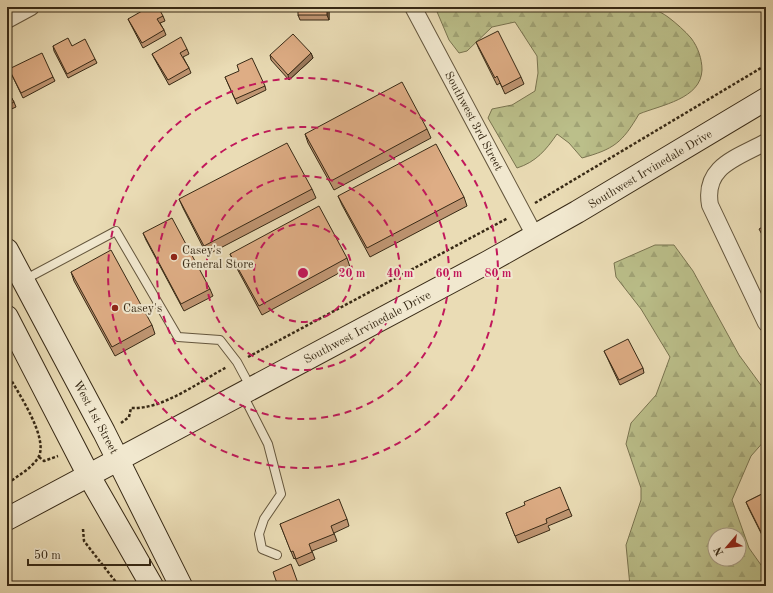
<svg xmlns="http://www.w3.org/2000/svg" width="773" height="593" font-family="'Old Standard TT',serif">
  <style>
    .forest { fill: url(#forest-firs); stroke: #797450; fill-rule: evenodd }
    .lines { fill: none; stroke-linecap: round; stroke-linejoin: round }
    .service-casing { stroke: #64563d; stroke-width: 10 }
    .minor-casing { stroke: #64563d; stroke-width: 18 }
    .secondary-casing { stroke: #372915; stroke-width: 24 }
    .path { stroke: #372915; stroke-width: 2.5; stroke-dasharray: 3 2; stroke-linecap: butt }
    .service { stroke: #f1e8cf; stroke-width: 8 }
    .minor { stroke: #f1e8cf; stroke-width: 16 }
    .secondary { stroke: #f1e8cf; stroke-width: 22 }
    .wall { fill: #bf9572; stroke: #372915 }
    .shaded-wall { fill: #9b795d; stroke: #372915 }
    .building { fill: #dead85; stroke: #372915 }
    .ring { fill: none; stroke: #c2185b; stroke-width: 2; stroke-dasharray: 7 5 }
    .poi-dot { fill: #8f2418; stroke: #f1e8cf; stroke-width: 1.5 }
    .labels { text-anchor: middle; stroke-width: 4; stroke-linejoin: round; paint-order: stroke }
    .street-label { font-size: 12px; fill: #372915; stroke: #f1e8cf }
    .poi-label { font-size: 12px; fill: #372915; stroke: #f1e8cf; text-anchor: start }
    .centre { fill: #c2185b; stroke: #f1e8cf; stroke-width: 2 }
    .ring-label { font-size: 12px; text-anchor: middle; font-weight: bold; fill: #c2185b; stroke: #f1e8cf; stroke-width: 4; stroke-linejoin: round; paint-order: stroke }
  </style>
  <defs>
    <pattern id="forest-firs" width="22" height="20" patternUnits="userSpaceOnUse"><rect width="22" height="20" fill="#bbbf8a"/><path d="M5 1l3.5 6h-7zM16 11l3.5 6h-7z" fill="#a1a476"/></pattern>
  </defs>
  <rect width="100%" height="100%" fill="#eadcb5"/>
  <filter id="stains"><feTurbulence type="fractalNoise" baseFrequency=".005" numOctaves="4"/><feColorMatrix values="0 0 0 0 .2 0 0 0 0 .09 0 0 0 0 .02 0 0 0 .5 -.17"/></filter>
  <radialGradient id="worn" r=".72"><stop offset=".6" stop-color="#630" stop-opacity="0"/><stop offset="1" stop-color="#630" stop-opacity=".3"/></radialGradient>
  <g class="forest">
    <path d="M 435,7 L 653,7 C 658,12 663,13 668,17 C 676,23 685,31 691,38 C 698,47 702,59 702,70 C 701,99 661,105 639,114 C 622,143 614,149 582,158 L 569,143 L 557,134 C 546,150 536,162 517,168 L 488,118 L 492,109 L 512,105 L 535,91 L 538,73 L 537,56 L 515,22 L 492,27 L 467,51 L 459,53 L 449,40 Z"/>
    <path d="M 655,245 L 674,245 L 693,271 L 739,355 L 766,392 L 766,439 L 751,456 L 732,500 L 749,548 L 766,572 L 766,586 L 630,586 L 626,545 L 641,500 L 641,488 L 626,444 L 631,423 L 656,395 L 670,357 L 641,309 L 616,277 L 614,263 ZM 715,535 L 739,535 L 739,559 L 715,559 Z"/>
  </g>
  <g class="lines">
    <g class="service-casing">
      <g id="service">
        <path d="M 24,280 L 116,231 L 178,337 L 220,340 L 237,362 L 251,388"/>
        <path d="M 243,395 L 268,444 L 281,494 L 264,519 L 259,534 L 262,549 L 277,555"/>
      </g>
    </g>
    <g class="minor-casing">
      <g id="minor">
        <path d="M 413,7 L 535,236"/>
        <path d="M 7,20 L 31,7"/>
        <path d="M 766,142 C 737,158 703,166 710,205 L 766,323"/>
      </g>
    </g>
    <g class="secondary-casing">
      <g id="secondary">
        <path d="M 7,250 L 104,432 L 181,586"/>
        <path d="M 7,317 L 89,476 L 152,586"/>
        <path d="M 7,519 L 488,262 L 577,212 L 766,99"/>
      </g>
    </g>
    <g class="path">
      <path d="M 535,203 L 766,65"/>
      <path d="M 248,357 L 508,218"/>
      <path d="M 7,373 C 17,391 50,439 38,458 C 31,469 17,476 7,484"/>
      <path d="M 121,423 L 129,417 L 131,408 C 163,410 200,381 227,367"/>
      <path d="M 39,457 L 44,461 L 58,456"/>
      <path d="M 83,529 L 84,541 L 119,586"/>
    </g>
    <use href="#service" class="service"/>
    <use href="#minor" class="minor"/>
    <use href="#secondary" class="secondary"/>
  </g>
  <g class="wall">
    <path d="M 329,7 L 329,20 L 300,20 L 298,15 Z"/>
    <path d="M 163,16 L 165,21 L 160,23 L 164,30 L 166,35 L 143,48 L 130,23 L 128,19 Z"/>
    <path d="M 476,42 L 521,77 L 524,84 L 505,94 L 500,83 L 497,85 L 479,49 Z"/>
    <path d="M 53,46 L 72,46 L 95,59 L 97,63 L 68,78 L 54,51 Z"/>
    <path d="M 187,49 L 189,54 L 183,57 L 189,68 L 191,73 L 169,85 L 154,58 L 152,54 Z"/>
    <path d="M 311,53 L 313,58 L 289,80 L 271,60 L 270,55 Z"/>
    <path d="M 9,69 L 53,77 L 55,81 L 23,98 Z"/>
    <path d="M 225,77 L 265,86 L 266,90 L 237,104 Z"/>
    <path d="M 7,90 L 14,102 L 16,107 L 7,111 Z"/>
    <path d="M 427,129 L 431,138 L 334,190 L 308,143 L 305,134 Z"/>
    <path d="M 312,189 L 316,198 L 207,255 L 183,208 L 179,199 Z"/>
    <path d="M 338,196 L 464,197 L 467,206 L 370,257 L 342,205 Z"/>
    <path d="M 143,233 L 210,289 L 213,296 L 184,311 L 146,240 Z"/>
    <path d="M 230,254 L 347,258 L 350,267 L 262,315 L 234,263 Z"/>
    <path d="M 71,272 L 152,325 L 155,334 L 115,356 L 74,281 Z"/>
    <path d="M 604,351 L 643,368 L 644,373 L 620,385 Z"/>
    <path d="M 766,492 L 766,543 L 749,509 L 746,502 Z"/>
    <path d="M 569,509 L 572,516 L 548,526 L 550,530 L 518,543 L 506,513 Z"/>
    <path d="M 347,519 L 349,526 L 334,533 L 337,541 L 312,551 L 315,559 L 299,566 L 295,558 L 294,559 L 280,524 Z"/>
  </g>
  <g class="shaded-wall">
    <path d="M 327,7 L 329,7 L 329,20 L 327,15 Z"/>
    <path d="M 311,53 L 313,58 L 289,80 L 288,75 Z"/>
  </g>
  <g class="building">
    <path d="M 149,7 L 158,7 L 163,16 L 157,19 L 164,30 L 142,43 L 128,19 Z"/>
    <rect x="298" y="7" width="29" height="8"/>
    <path d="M 498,31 L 521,77 L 502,87 L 497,76 L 495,78 L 476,42 Z"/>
    <path d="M 293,34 L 311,53 L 288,75 L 270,55 Z"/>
    <path d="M 181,37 L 187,49 L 180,53 L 189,68 L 168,80 L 152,54 Z"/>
    <path d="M 68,38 L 72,46 L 85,39 L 95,59 L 67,74 L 53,46 Z"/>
    <path d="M 42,53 L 53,77 L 21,93 L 9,69 Z"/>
    <path d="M 252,58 L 265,86 L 235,99 L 225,77 L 239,71 L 237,65 Z"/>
    <path d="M 402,82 L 427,129 L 331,181 L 305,134 Z"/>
    <path d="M 7,90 L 14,102 L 7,106 Z"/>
    <path d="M 287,143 L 312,189 L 204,246 L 179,199 Z"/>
    <path d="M 436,144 L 464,197 L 367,248 L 338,196 Z"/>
    <path d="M 319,206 L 347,258 L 259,306 L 230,254 Z"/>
    <path d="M 172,218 L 210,289 L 181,304 L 143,233 Z"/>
    <path d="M 766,225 L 766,242 L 759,229 Z"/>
    <path d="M 111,250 L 152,325 L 112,347 L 71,272 Z"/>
    <path d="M 628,339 L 643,368 L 619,380 L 604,351 Z"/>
    <path d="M 560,487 L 569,509 L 546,519 L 547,523 L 515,536 L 506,513 L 525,505 L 524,502 Z"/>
    <path d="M 766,492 L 766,542 L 746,502 Z"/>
    <path d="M 339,499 L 347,519 L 331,526 L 334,534 L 309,544 L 312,552 L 296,559 L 293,551 L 291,552 L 280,524 Z"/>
    <path d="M 291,564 L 299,586 L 278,586 L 273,572 Z"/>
  </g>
  <g class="ring">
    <circle cx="303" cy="273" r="49"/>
    <circle cx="303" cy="273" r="97"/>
    <circle cx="303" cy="273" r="146"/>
    <circle cx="303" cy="273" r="195"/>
  </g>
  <g class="poi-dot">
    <circle cx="174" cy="257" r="4"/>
    <circle cx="115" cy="308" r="4"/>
  </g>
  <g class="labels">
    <g class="street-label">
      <text transform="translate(474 121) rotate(62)" y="4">Southwest 3rd Street</text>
      <text transform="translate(650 169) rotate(-31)" y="4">Southwest Irvinedale Drive</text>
      <text transform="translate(367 327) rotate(-28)" y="4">Southwest Irvinedale Drive</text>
      <text transform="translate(96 417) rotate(62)" y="4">West 1st Street</text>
    </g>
    <g class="poi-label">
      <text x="182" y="254">Casey's<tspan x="182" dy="14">General Store</tspan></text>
      <text x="123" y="312">Casey's</text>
    </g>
  </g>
  <circle cx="303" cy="273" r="6" class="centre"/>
  <g class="ring-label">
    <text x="352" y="277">20 m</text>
    <text x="400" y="277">40 m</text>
    <text x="449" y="277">60 m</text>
    <text x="498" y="277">80 m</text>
  </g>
  <rect width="773" height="593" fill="none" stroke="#eadcb5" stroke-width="24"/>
  <rect x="8" y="8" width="757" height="577" fill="none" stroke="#372915" stroke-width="2"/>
  <rect x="12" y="12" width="749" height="569" fill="none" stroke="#372915"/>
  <g transform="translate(727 547) rotate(242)"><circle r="19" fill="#f1e8cf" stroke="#a79c85"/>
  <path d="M0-3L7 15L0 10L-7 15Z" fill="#8f2418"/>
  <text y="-6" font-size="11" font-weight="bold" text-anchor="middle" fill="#372915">N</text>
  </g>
  <path d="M28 559v6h122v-6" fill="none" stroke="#372915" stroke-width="2"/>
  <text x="34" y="559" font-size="12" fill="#372915" stroke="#f1e8cf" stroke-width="3" paint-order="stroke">50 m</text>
  <rect width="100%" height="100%" filter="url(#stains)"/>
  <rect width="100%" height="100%" fill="url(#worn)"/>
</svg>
